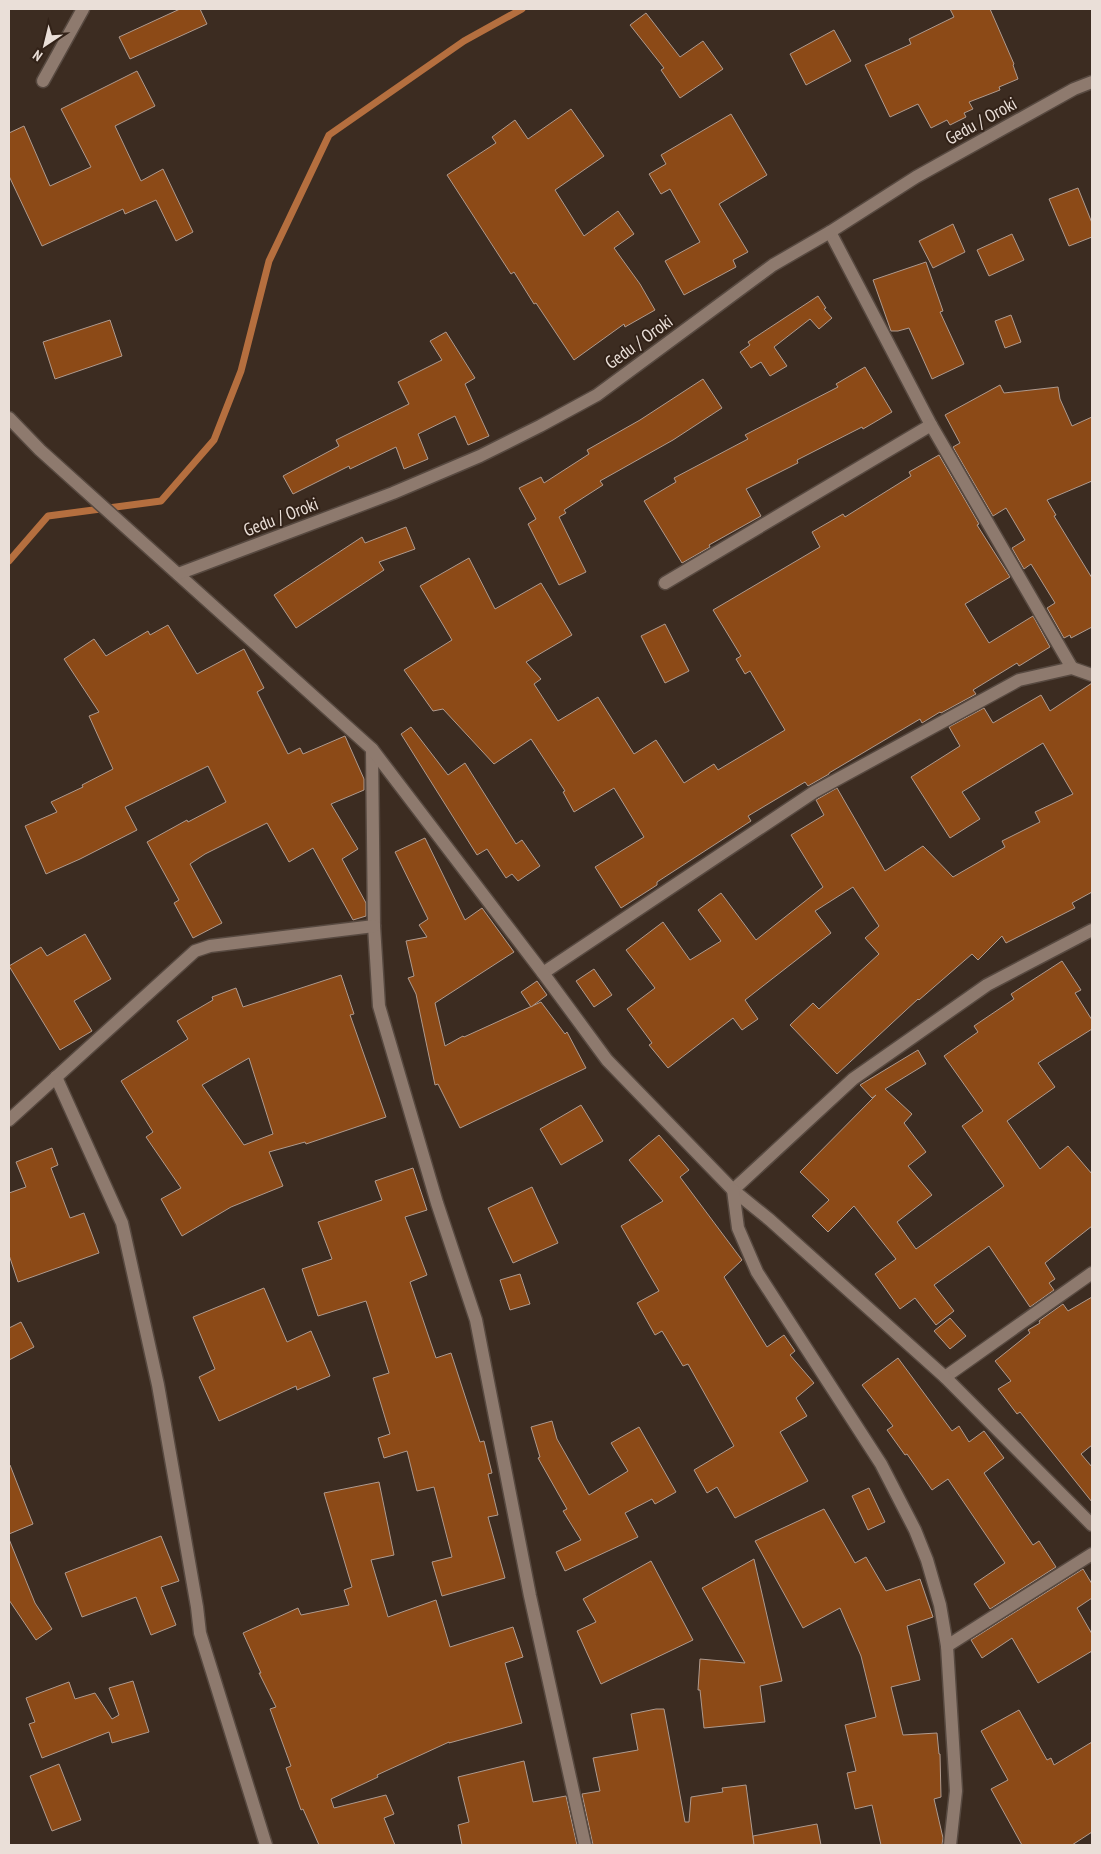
<svg xmlns="http://www.w3.org/2000/svg" width="1101" height="1854" font-family="'PT Sans Narrow',sans-serif">
  <style>
    .lines { fill: none; stroke-linecap: round; stroke-linejoin: round }
    .stream { stroke: #b56f3f; stroke-width: 7 }
    .building { fill: #8c4a17; stroke: #af9a8e; fill-rule: evenodd }
    .street-casing { stroke: #574940; stroke-width: 15 }
    .secondary-casing { stroke: #574940; stroke-width: 15 }
    .street { stroke: #8e7a6e; stroke-width: 12 }
    .secondary { stroke: #8e7a6e; stroke-width: 12 }
    .labels { text-anchor: middle; stroke-width: 4; stroke-linejoin: round; paint-order: stroke }
    .street-label { font-size: 18px; fill: #eadfd8; stroke: #322218 }
  </style>
  <rect width="100%" height="100%" fill="#3c2c21"/>
  <g class="lines">
    <path class="stream" d="M 9,561 L 48,516 L 161,501 L 214,440 L 241,371 L 269,261 L 329,135 L 464,41 L 522,9"/>
  </g>
  <g class="building">
    <path d="M 180,9 L 200,9 L 207,24 L 130,59 L 119,37 Z"/>
    <path d="M 950,9 L 990,9 L 1014,64 L 1013,65 L 1018,79 L 999,87 L 1000,90 L 969,102 L 973,109 L 964,113 L 966,117 L 950,125 L 947,120 L 931,128 L 918,104 L 890,117 L 865,65 L 911,44 L 909,39 L 954,17 Z"/>
    <path d="M 646,13 L 680,57 L 703,41 L 723,69 L 680,98 L 661,70 L 664,68 L 630,25 Z"/>
    <path d="M 834,30 L 851,61 L 806,85 L 790,54 Z"/>
    <path d="M 137,71 L 155,106 L 115,126 L 141,181 L 163,169 L 193,232 L 176,241 L 156,200 L 125,214 L 123,209 L 42,246 L 9,176 L 9,133 L 24,126 L 50,186 L 91,167 L 61,109 Z"/>
    <path d="M 571,109 L 604,156 L 555,190 L 584,236 L 618,211 L 634,234 L 614,248 L 640,284 L 655,310 L 625,327 L 624,324 L 574,360 L 536,303 L 534,304 L 514,272 L 511,274 L 447,175 L 496,143 L 492,137 L 515,120 L 528,139 Z"/>
    <path d="M 731,114 L 767,175 L 719,204 L 748,252 L 733,260 L 736,267 L 684,295 L 665,261 L 700,242 L 670,189 L 661,194 L 649,174 L 666,164 L 661,155 Z"/>
    <path d="M 1078,188 L 1092,223 L 1092,237 L 1069,246 L 1049,199 Z"/>
    <path d="M 953,224 L 965,252 L 933,268 L 919,241 Z"/>
    <path d="M 1012,234 L 1024,260 L 989,276 L 977,250 Z"/>
    <path d="M 926,262 L 943,311 L 940,312 L 964,364 L 932,379 L 909,328 L 898,331 L 891,331 L 873,280 Z"/>
    <path d="M 818,296 L 826,308 L 824,309 L 832,318 L 819,329 L 810,319 L 774,347 L 787,366 L 770,376 L 761,362 L 751,368 L 740,352 L 750,345 L 748,342 Z"/>
    <path d="M 1011,315 L 1021,342 L 1005,348 L 995,321 Z"/>
    <path d="M 110,320 L 122,356 L 55,379 L 43,342 Z"/>
    <path d="M 446,332 L 475,378 L 465,384 L 489,436 L 468,445 L 455,416 L 418,434 L 428,459 L 404,469 L 396,447 L 350,469 L 349,466 L 293,494 L 283,476 L 339,446 L 336,440 L 409,404 L 398,382 L 442,360 L 430,341 Z"/>
    <path d="M 865,367 L 892,412 L 863,429 L 862,427 L 797,460 L 798,463 L 746,489 L 761,516 L 709,545 L 710,547 L 682,563 L 644,501 L 676,482 L 674,478 L 748,439 L 745,435 L 838,387 L 836,384 Z"/>
    <path d="M 703,379 L 722,408 L 673,440 L 600,481 L 603,485 L 564,510 L 566,513 L 559,517 L 586,572 L 559,585 L 528,524 L 536,519 L 519,488 L 541,477 L 544,483 L 589,454 L 587,450 L 640,420 Z"/>
    <path d="M 1000,385 L 1004,393 L 1058,387 L 1060,399 L 1072,426 L 1092,417 L 1092,481 L 1047,500 L 1056,515 L 1054,516 L 1092,578 L 1092,627 L 1071,638 L 1070,635 L 1064,638 L 1047,608 L 1055,603 L 1031,564 L 1024,569 L 1012,548 L 1025,540 L 1006,508 L 993,516 L 953,447 L 960,443 L 945,415 Z"/>
    <path d="M 939,455 L 979,524 L 977,525 L 1010,577 L 965,604 L 989,643 L 1033,616 L 1050,647 L 1019,666 L 1017,663 L 973,690 L 976,694 L 941,713 L 940,712 L 922,723 L 920,719 L 829,773 L 829,774 L 808,786 L 805,782 L 748,816 L 751,821 L 657,882 L 657,885 L 621,908 L 595,867 L 644,837 L 614,788 L 574,812 L 563,792 L 565,791 L 531,739 L 494,764 L 443,709 L 433,711 L 404,670 L 452,640 L 420,586 L 469,558 L 495,609 L 541,583 L 572,635 L 526,662 L 541,679 L 534,684 L 558,721 L 598,697 L 634,754 L 656,740 L 684,783 L 714,764 L 718,770 L 785,730 L 750,671 L 745,674 L 736,659 L 741,656 L 713,610 L 820,547 L 812,532 L 843,514 L 845,517 L 911,476 L 909,472 Z"/>
    <path d="M 406,527 L 415,549 L 379,562 L 384,570 L 296,628 L 274,595 L 362,537 L 365,543 Z"/>
    <path d="M 665,624 L 689,671 L 665,683 L 641,636 Z"/>
    <path d="M 168,625 L 197,674 L 244,649 L 264,688 L 257,692 L 288,754 L 300,748 L 303,754 L 345,736 L 364,779 L 364,790 L 331,804 L 358,849 L 342,859 L 366,903 L 366,916 L 353,920 L 313,848 L 289,862 L 267,823 L 205,854 L 190,864 L 222,923 L 193,938 L 174,903 L 179,900 L 147,842 L 187,820 L 188,822 L 226,802 L 208,766 L 125,807 L 137,830 L 80,859 L 46,874 L 25,826 L 57,812 L 51,802 L 83,787 L 82,785 L 113,769 L 89,716 L 99,712 L 64,659 L 94,639 L 106,656 L 148,631 L 150,635 Z"/>
    <path d="M 1092,683 L 1092,892 L 1072,903 L 1075,908 L 1006,943 L 1002,936 L 978,960 L 972,954 L 919,1000 L 918,999 L 837,1074 L 790,1025 L 813,1003 L 819,1009 L 879,954 L 865,938 L 879,926 L 853,887 L 815,911 L 831,933 L 745,1000 L 758,1019 L 742,1030 L 733,1018 L 668,1068 L 649,1045 L 652,1043 L 627,1009 L 655,988 L 626,950 L 663,922 L 690,960 L 721,941 L 698,910 L 721,893 L 756,940 L 823,887 L 791,835 L 824,815 L 816,800 L 837,788 L 885,871 L 923,846 L 953,877 L 1005,847 L 1002,841 L 1040,822 L 1035,812 L 1073,794 L 1043,743 L 962,792 L 980,819 L 950,838 L 911,777 L 960,746 L 949,727 L 984,708 L 993,723 L 1041,695 L 1050,711 Z"/>
    <path d="M 411,727 L 448,775 L 465,763 L 516,844 L 522,840 L 540,866 L 518,881 L 512,874 L 506,878 L 487,849 L 477,855 L 401,734 Z"/>
    <path d="M 425,838 L 465,920 L 482,908 L 514,952 L 435,1003 L 445,1046 L 463,1036 L 464,1037 L 541,1002 L 565,1034 L 567,1032 L 586,1068 L 460,1128 L 438,1084 L 435,1085 L 416,994 L 408,978 L 414,976 L 406,941 L 427,937 L 419,925 L 428,919 L 395,852 Z"/>
    <path d="M 85,934 L 111,979 L 74,1001 L 92,1031 L 60,1050 L 9,966 L 41,947 L 47,956 Z"/>
    <path d="M 1062,961 L 1081,990 L 1075,993 L 1092,1020 L 1092,1029 L 1038,1063 L 1055,1087 L 1007,1121 L 1040,1169 L 1068,1146 L 1092,1174 L 1092,1226 L 1045,1263 L 1055,1279 L 1049,1283 L 1054,1290 L 1030,1307 L 989,1246 L 934,1285 L 954,1311 L 936,1325 L 915,1298 L 900,1309 L 875,1274 L 896,1259 L 854,1206 L 828,1232 L 812,1216 L 829,1200 L 800,1172 L 876,1095 L 872,1098 L 860,1085 L 918,1050 L 926,1064 L 885,1089 L 912,1114 L 904,1123 L 926,1152 L 908,1166 L 932,1195 L 897,1222 L 916,1249 L 1004,1186 L 962,1126 L 983,1111 L 944,1056 L 978,1032 L 974,1026 L 1014,999 L 1011,994 Z"/>
    <path d="M 594,969 L 612,995 L 594,1007 L 576,981 Z"/>
    <path d="M 341,975 L 354,1014 L 350,1015 L 386,1117 L 306,1144 L 305,1142 L 269,1152 L 283,1186 L 231,1207 L 182,1236 L 161,1199 L 181,1188 L 146,1137 L 153,1132 L 121,1081 L 188,1039 L 177,1021 L 213,1000 L 212,997 L 236,988 L 243,1007 ZM 249,1058 L 273,1134 L 244,1145 L 202,1085 Z"/>
    <path d="M 537,981 L 547,995 L 531,1007 L 521,992 Z"/>
    <path d="M 581,1105 L 603,1141 L 561,1165 L 540,1129 Z"/>
    <path d="M 659,1135 L 689,1170 L 680,1177 L 742,1260 L 724,1277 L 767,1347 L 784,1335 L 795,1351 L 790,1355 L 814,1383 L 796,1398 L 807,1416 L 780,1432 L 808,1481 L 735,1518 L 717,1487 L 707,1493 L 694,1470 L 734,1446 L 688,1364 L 683,1366 L 662,1331 L 655,1335 L 637,1303 L 659,1291 L 621,1226 L 663,1201 L 629,1160 Z"/>
    <path d="M 52,1148 L 58,1165 L 51,1168 L 70,1218 L 84,1213 L 99,1253 L 18,1282 L 9,1255 L 9,1193 L 26,1187 L 16,1162 Z"/>
    <path d="M 413,1168 L 427,1210 L 405,1217 L 427,1275 L 410,1282 L 436,1358 L 451,1353 L 480,1442 L 484,1441 L 492,1473 L 488,1474 L 498,1515 L 488,1517 L 505,1578 L 442,1596 L 432,1562 L 452,1557 L 434,1487 L 417,1491 L 407,1451 L 384,1458 L 378,1438 L 390,1434 L 373,1378 L 389,1373 L 366,1301 L 318,1316 L 302,1269 L 332,1259 L 318,1222 L 382,1200 L 375,1181 Z"/>
    <path d="M 532,1187 L 558,1243 L 513,1263 L 488,1208 Z"/>
    <path d="M 520,1274 L 530,1304 L 510,1310 L 500,1280 Z"/>
    <path d="M 264,1288 L 287,1342 L 311,1331 L 330,1376 L 297,1390 L 296,1386 L 219,1421 L 199,1377 L 215,1369 L 193,1317 Z"/>
    <path d="M 1092,1297 L 1092,1445 L 1081,1454 L 1092,1467 L 1092,1502 L 1020,1412 L 1017,1414 L 998,1389 L 1011,1381 L 995,1361 L 1030,1333 L 1028,1330 L 1040,1323 L 1039,1321 L 1063,1304 L 1068,1311 Z"/>
    <path d="M 950,1318 L 966,1336 L 950,1349 L 934,1331 Z"/>
    <path d="M 21,1322 L 34,1347 L 9,1360 L 9,1328 Z"/>
    <path d="M 898,1358 L 952,1431 L 959,1426 L 969,1442 L 984,1431 L 1004,1458 L 984,1473 L 1033,1545 L 1039,1541 L 1056,1567 L 990,1609 L 974,1584 L 1005,1563 L 948,1479 L 932,1490 L 907,1454 L 905,1455 L 887,1430 L 893,1426 L 862,1385 Z"/>
    <path d="M 552,1421 L 557,1439 L 589,1495 L 628,1471 L 611,1443 L 639,1427 L 676,1492 L 655,1504 L 652,1499 L 625,1513 L 638,1537 L 565,1571 L 556,1552 L 581,1540 L 563,1511 L 567,1509 L 538,1458 L 540,1457 L 531,1427 Z"/>
    <path d="M 10,1465 L 33,1524 L 9,1534 L 9,1466 Z"/>
    <path d="M 379,1482 L 394,1555 L 371,1560 L 388,1617 L 436,1600 L 450,1647 L 513,1627 L 523,1657 L 505,1663 L 522,1723 L 449,1743 L 449,1742 L 377,1775 L 378,1777 L 331,1799 L 334,1808 L 386,1795 L 394,1814 L 384,1818 L 395,1845 L 319,1845 L 303,1809 L 301,1810 L 286,1768 L 291,1766 L 270,1709 L 276,1707 L 259,1673 L 261,1673 L 243,1633 L 298,1608 L 301,1615 L 349,1605 L 344,1590 L 352,1587 L 324,1493 Z"/>
    <path d="M 869,1488 L 885,1522 L 868,1530 L 852,1496 Z"/>
    <path d="M 824,1509 L 855,1563 L 866,1557 L 886,1591 L 920,1579 L 933,1617 L 907,1626 L 920,1680 L 891,1687 L 903,1735 L 937,1733 L 939,1754 L 940,1754 L 941,1797 L 934,1799 L 943,1838 L 942,1845 L 881,1845 L 872,1805 L 855,1809 L 847,1773 L 856,1771 L 845,1725 L 876,1717 L 861,1656 L 840,1608 L 803,1628 L 755,1541 Z"/>
    <path d="M 161,1536 L 179,1581 L 161,1587 L 176,1625 L 151,1635 L 136,1597 L 82,1617 L 65,1573 Z"/>
    <path d="M 9,1539 L 35,1603 L 52,1629 L 36,1640 L 9,1600 Z"/>
    <path d="M 754,1559 L 782,1681 L 760,1686 L 765,1722 L 704,1728 L 700,1690 L 698,1690 L 700,1659 L 745,1663 L 702,1588 Z"/>
    <path d="M 651,1561 L 693,1640 L 601,1684 L 577,1631 L 596,1622 L 583,1599 Z"/>
    <path d="M 1083,1569 L 1092,1584 L 1092,1598 L 1077,1608 L 1092,1634 L 1092,1651 L 1038,1683 L 1012,1638 L 982,1658 L 971,1640 Z"/>
    <path d="M 133,1681 L 149,1732 L 112,1743 L 109,1732 L 42,1758 L 29,1724 L 35,1722 L 26,1698 L 69,1682 L 75,1699 L 95,1693 L 112,1719 L 119,1715 L 109,1688 Z"/>
    <path d="M 656,1709 L 664,1709 L 685,1822 L 689,1822 L 691,1797 L 723,1792 L 722,1788 L 746,1785 L 754,1845 L 593,1845 L 582,1794 L 600,1791 L 593,1758 L 638,1750 L 631,1714 Z"/>
    <path d="M 1019,1710 L 1047,1760 L 1051,1758 L 1054,1765 L 1092,1742 L 1092,1832 L 1072,1845 L 1022,1845 L 991,1789 L 1008,1780 L 981,1731 Z"/>
    <path d="M 524,1761 L 533,1802 L 566,1796 L 577,1845 L 462,1845 L 458,1825 L 469,1822 L 458,1777 Z"/>
    <path d="M 59,1764 L 81,1820 L 52,1831 L 30,1776 Z"/>
    <path d="M 817,1824 L 821,1845 L 754,1845 L 753,1836 Z"/>
  </g>
  <g class="lines">
    <g class="street-casing">
      <g id="street">
        <path d="M 43,81 L 83,9"/>
        <path d="M 830,232 L 931,425 L 1072,668"/>
        <path d="M 665,583 L 931,425"/>
        <path d="M 372,749 L 374,926 L 379,1006 L 437,1203 L 476,1320 L 530,1596 L 585,1845"/>
        <path d="M 543,973 L 814,792 L 1019,680 L 1072,668 L 1092,675"/>
        <path d="M 56,1077 L 122,1223 L 158,1385 L 197,1607 L 200,1633 L 266,1845"/>
        <path d="M 9,1120 L 195,951 L 210,946 L 374,926"/>
        <path d="M 733,1190 L 853,1079 L 987,985 L 1092,930"/>
        <path d="M 945,1377 L 1092,1273"/>
        <path d="M 947,1646 L 1092,1554"/>
      </g>
    </g>
    <g class="secondary-casing">
      <g id="secondary">
        <path d="M 9,418 L 40,450 L 372,749 L 543,973 L 607,1060 L 733,1190 L 770,1220 L 945,1377 L 1092,1525"/>
        <path d="M 178,574 L 393,493 L 480,456 L 540,426 L 597,395 L 773,265 L 830,232 L 916,177 L 1074,89 L 1092,82"/>
        <path d="M 733,1190 L 738,1228 L 757,1272 L 881,1464 L 915,1530 L 927,1560 L 940,1605 L 947,1646 L 956,1791 L 950,1845"/>
      </g>
    </g>
    <use href="#street" class="street"/>
    <use href="#secondary" class="secondary"/>
  </g>
  <g class="labels">
    <g class="street-label">
      <text transform="translate(981 121) rotate(-29)" y="6">Gedu / Oroki</text>
      <text transform="translate(639 342) rotate(-36)" y="6">Gedu / Oroki</text>
      <text transform="translate(281 517) rotate(-21)" y="6">Gedu / Oroki</text>
    </g>
  </g>
  <rect width="1101" height="1854" fill="none" stroke="#eadfd8" stroke-width="20"/>
  <g transform="translate(45 45) rotate(215)" stroke="#322218" stroke-width="4" paint-order="stroke">
  <path d="M0-4L9 19L0 12L-9 19Z" fill="#eadfd8"/>
  <text y="-8" font-size="14" font-weight="bold" text-anchor="middle" fill="#eadfd8">N</text>
  </g>
</svg>
